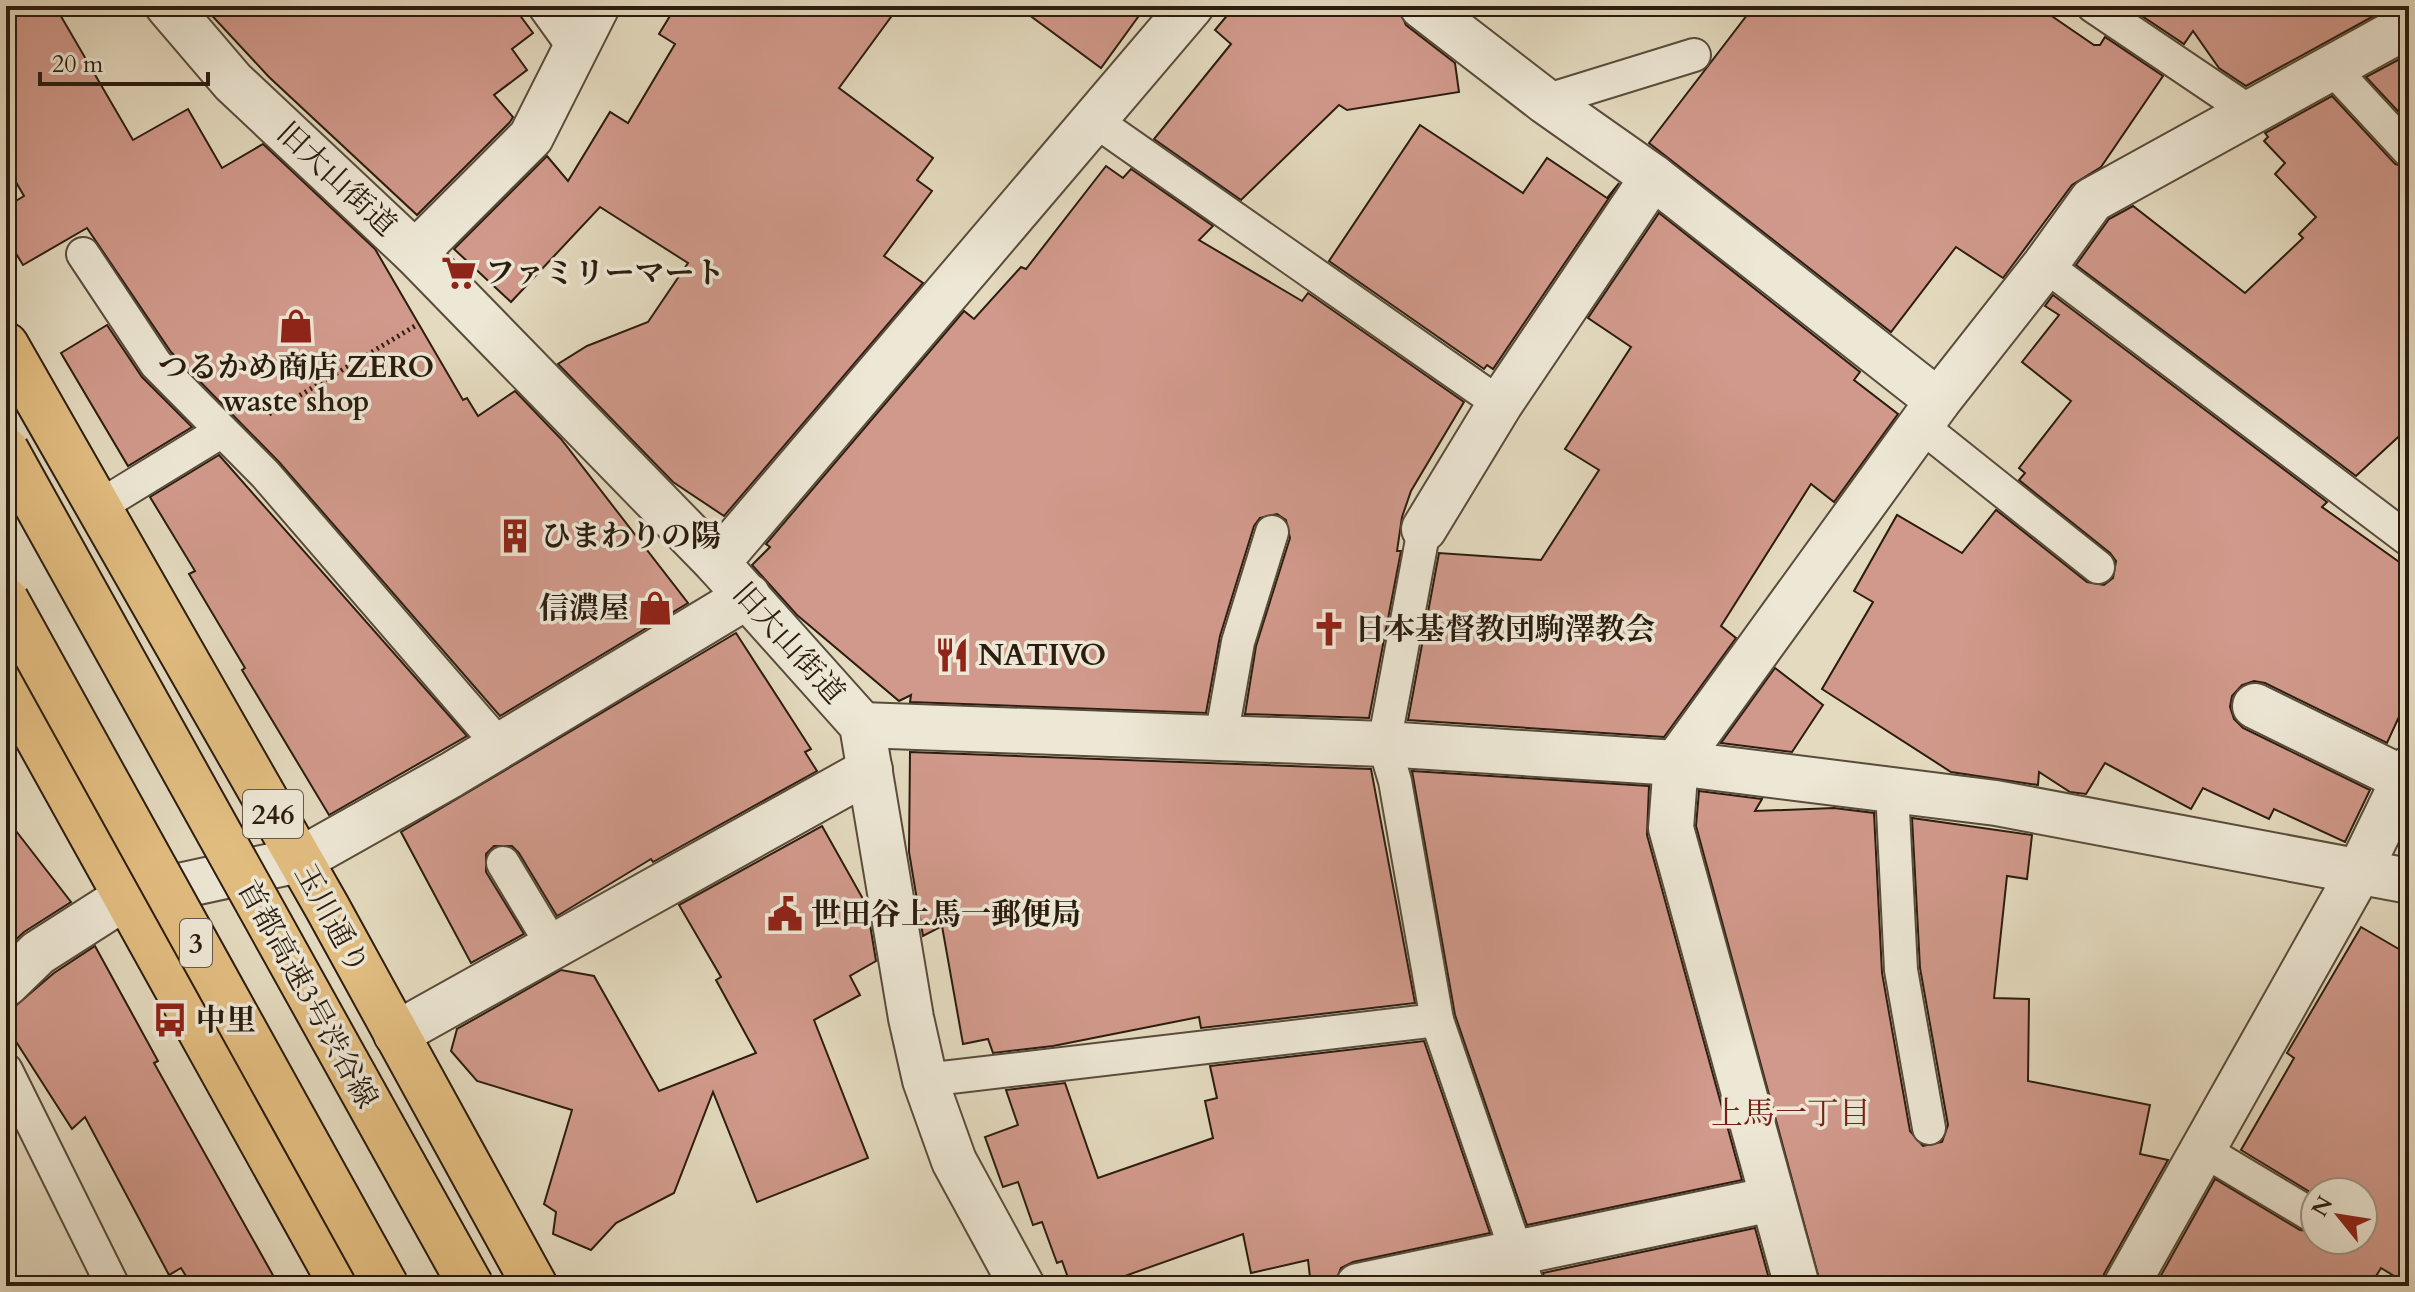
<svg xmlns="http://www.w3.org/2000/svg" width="2415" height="1292" font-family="Cardo,'Noto Serif JP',serif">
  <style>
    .building { fill: #d1998b; stroke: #2b1c0f; stroke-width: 2 }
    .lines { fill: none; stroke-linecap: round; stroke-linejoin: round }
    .lane-casing { stroke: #594c3b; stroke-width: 36 }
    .street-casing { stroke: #594c3b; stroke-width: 48 }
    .highway-casing { stroke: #2b1c0f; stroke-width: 48 }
    .path { stroke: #2b1c0f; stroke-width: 5; stroke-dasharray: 2 4; stroke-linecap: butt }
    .lane { stroke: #ede7d5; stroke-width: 32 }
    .street { stroke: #ede7d5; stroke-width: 44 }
    .highway { stroke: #e2bd80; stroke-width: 44 }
    .highway-bridge-casing { stroke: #2b1c0f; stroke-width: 48; stroke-linecap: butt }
    .highway-bridge { stroke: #e2bd80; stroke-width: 44 }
    .labels { text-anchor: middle; stroke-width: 7; stroke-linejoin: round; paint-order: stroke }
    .shield { fill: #ede7d5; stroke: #65594a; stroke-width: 2 }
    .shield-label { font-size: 28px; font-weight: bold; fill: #2b1c0f }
    .street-label { font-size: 30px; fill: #2b1c0f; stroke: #ede7d5 }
    .poi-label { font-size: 30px; font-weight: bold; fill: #2b1c0f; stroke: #ede7d5; text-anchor: start }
    .neighbourhood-label { font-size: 32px; fill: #7a1f14; stroke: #ede7d5 }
  </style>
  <rect width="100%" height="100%" fill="#e4dabf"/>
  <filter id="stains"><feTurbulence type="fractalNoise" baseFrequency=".0025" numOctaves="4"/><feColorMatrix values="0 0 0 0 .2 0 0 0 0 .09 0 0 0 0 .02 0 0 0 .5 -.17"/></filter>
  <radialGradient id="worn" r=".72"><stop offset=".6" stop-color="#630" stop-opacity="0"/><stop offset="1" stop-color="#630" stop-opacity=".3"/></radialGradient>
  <g class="building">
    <path d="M 6,6 L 55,6 L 133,140 L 188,109 L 222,168 L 263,144 L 375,249 L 463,400 L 467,398 L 478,416 L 515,391 L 561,439 L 688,603 L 500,716 L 279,462 L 171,352 L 87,228 L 23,265 L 6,237 L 6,207 L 24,196 L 6,165 Z"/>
    <path d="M 203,6 L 513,6 L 533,33 L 512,49 L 527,70 L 494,95 L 513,117 L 510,122 L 417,215 L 269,77 Z"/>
    <path d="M 676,6 L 899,6 L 839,88 L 933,158 L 917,180 L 932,191 L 884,256 L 923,283 L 724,516 L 673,482 L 558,364 L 587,346 L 648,322 L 688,263 L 600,207 L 511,302 L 454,249 L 547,156 L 568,181 L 610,112 L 628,123 L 675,44 L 659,34 Z"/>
    <path d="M 1017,6 L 1146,6 L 1101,68 Z"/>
    <path d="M 1235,6 L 1398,6 L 1406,25 L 1455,63 L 1459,92 L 1347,110 L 1339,105 L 1241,200 L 1154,139 L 1231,44 L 1215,30 Z"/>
    <path d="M 1754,6 L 2037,6 L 2094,45 L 2100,45 L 2105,37 L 2163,76 L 2101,167 L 2072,185 L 2003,278 L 1956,247 L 1891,332 L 1649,143 Z"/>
    <path d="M 2127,6 L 2392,6 L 2246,86 L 2219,68 L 2193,31 L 2184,44 Z"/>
    <path d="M 2409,54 L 2409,123 L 2366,77 Z"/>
    <path d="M 2332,96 L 2395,164 L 2409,169 L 2409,427 L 2356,476 L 2076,265 L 2109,219 L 2133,206 L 2245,293 L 2303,238 L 2299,234 L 2316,217 L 2275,174 L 2285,163 L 2264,141 L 2268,137 L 2265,133 Z"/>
    <path d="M 1420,125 L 1523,193 L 1547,158 L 1607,198 L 1619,183 L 1493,369 L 1487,365 L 1484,369 L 1329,261 Z"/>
    <path d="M 1106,166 L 1123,178 L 1131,169 L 1213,226 L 1199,240 L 1302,301 L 1308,293 L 1464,402 L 1411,491 L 1402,517 L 1397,551 L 1401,551 L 1369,718 L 1245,714 L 1256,646 L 1290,538 L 1286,520 L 1277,514 L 1260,518 L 1254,526 L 1220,636 L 1206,713 L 910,702 L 911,695 L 899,701 L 797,615 L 752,565 L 770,547 L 766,544 L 964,311 L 974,319 L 1021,267 L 1026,269 Z"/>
    <path d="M 1659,213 L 1860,372 L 1854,380 L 1898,414 L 1834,502 L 1811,484 L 1721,626 L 1736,638 L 1664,737 L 1408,720 L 1439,553 L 1541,560 L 1599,470 L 1565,449 L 1631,347 L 1588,318 Z"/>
    <path d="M 2053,295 L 2327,502 L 2322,507 L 2409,569 L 2409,695 L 2387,743 L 2265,683 L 2254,681 L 2242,685 L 2232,696 L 2230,707 L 2234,719 L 2243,728 L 2370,790 L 2345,842 L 2274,809 L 2269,819 L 2203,788 L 2191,809 L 2105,763 L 2086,794 L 2070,792 L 2039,772 L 2038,785 L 1951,772 L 1822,689 L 1873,602 L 1854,591 L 1897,515 L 1962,553 L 1996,510 L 2087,582 L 2104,585 L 2113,578 L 2116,561 L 2110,553 L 2019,480 L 2025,473 L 2019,468 L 2071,401 L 2022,362 L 2059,315 L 2045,306 Z"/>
    <path d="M 107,325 L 142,377 L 192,427 L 128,466 L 61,353 Z"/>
    <path d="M 219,455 L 467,736 L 329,815 L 242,670 L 245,668 L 189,574 L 195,571 L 150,497 Z"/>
    <path d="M 736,633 L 811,749 L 805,752 L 817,771 L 653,862 L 651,859 L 557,916 L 519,853 L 512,846 L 494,846 L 486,854 L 486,872 L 524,934 L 471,963 L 401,832 Z"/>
    <path d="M 1775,668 L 1823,705 L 1792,752 L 1721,743 Z"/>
    <path d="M 910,752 L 1371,769 L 1415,1003 L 1201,1028 L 1199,1017 L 1053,1046 L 993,1053 L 988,1039 L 963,1044 L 942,926 L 923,936 L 909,852 Z"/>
    <path d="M 1412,771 L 1649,786 L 1647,835 L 1742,1180 L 1527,1225 L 1455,1015 Z"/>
    <path d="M 1699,791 L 1762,799 L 1755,811 L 1834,808 L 1874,813 L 1882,973 L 1910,1131 L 1923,1146 L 1942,1142 L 1948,1125 L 1920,968 L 1912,818 L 2032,835 L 2027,879 L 2007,876 L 1994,998 L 2029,999 L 2028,1081 L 2150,1105 L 2140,1154 L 2168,1160 L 2104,1274 L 2101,1286 L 1821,1286 L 1696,826 Z"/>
    <path d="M 6,818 L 71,902 L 24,932 L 8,947 Z"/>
    <path d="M 822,826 L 867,906 L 876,961 L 850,976 L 860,995 L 814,1020 L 868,1158 L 757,1202 L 713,1092 L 674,1193 L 616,1223 L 591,1250 L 553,1234 L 556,1212 L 544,1204 L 572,1110 L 477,1081 L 451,1051 L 457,1029 L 561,970 L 594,976 L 659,1091 L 756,1053 L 716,980 L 721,977 L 679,905 Z"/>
    <path d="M 2361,927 L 2409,955 L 2409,1285 L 2381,1268 L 2370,1286 L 2155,1286 L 2215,1179 L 2300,1230 L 2315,1232 L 2315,1240 L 2363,1240 L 2363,1192 L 2315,1192 L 2315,1195 L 2241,1150 L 2294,1058 L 2287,1053 Z"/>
    <path d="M 95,946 L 158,1061 L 154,1063 L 279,1286 L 192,1286 L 181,1268 L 169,1275 L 85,1117 L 72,1129 L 6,1026 L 6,1014 L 54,973 Z"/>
    <path d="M 1424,1041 L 1490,1233 L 1353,1262 L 1341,1268 L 1334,1286 L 1311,1286 L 1308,1260 L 1251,1273 L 1243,1234 L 1122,1277 L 1125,1286 L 1071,1286 L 1062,1261 L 1057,1263 L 1042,1222 L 1033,1225 L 1018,1182 L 1003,1187 L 985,1137 L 1018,1125 L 1006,1090 L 1065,1083 L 1098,1178 L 1213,1138 L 1205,1101 L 1217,1098 L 1210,1066 Z"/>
    <path d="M 1755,1228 L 1771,1286 L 1546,1286 L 1543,1273 Z"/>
  </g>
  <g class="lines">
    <g class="lane-casing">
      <g id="lane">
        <path d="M 544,6 L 575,49"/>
        <path d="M 2093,6 L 2250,112"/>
        <path d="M 2332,68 L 2409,151"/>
        <path d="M 1545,101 L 1694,55"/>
        <path d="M 1094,120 L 1500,404"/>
        <path d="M 83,254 L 156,364 L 265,474 L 500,746"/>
        <path d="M 2045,265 L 2409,540"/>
        <path d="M 1920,425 L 2098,567"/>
        <path d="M 98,507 L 222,431"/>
        <path d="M 1424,529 L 1384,744 L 1395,781 L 1437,1020 L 1528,1286"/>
        <path d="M 1221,738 L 1238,642 L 1272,532"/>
        <path d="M 1892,790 L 1901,970 L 1929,1128"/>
        <path d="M 503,863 L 554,948"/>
        <path d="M 6,1070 L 113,1286"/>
        <path d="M 925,1080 L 1437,1020"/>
        <path d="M 2203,1150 L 2310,1214"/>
      </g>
    </g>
    <g class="street-casing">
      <g id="street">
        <path d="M 168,6 L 233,82 L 415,253 L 717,563 L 862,725 L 911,1018 L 925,1080 L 954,1161 L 1022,1286"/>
        <path d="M 1422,6 L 1545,101 L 1653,177 L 1938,401"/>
        <path d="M 415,253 L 531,137 L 597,6"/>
        <path d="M 1424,529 L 1500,404 L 1653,177"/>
        <path d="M 717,563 L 1191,6"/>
        <path d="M 2255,706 L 2404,779"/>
        <path d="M 862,725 L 1384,744 L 1676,763 L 1996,803 L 2409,881"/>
        <path d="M 6,984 L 38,953 L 124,898 L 299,860 L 316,851 L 451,775 L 748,596"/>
        <path d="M 396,1034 L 870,770"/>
        <path d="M 1358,1286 L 1772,1199"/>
        <path d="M 1797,1286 L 1671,828 L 1676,763 L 1938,401 L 2045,265 L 2092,200 L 2409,25"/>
        <path d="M 2126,1286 L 2359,872 L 2409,769"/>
      </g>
    </g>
    <g class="highway-casing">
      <g id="highway">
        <path d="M 6,345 L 327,907 L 535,1286"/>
        <path d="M 6,681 L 342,1286"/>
      </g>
    </g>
    <path class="path" d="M 269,414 L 415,326"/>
    <use href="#lane" class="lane"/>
    <use href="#street" class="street"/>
    <use href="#highway" class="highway"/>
    <g class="highway-bridge-casing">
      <g id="highway-bridge">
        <path d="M 6,450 L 471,1286"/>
        <path d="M 6,600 L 386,1286"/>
      </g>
    </g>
    <use href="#highway-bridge" class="highway-bridge"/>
  </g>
  <defs>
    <g id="supermarket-bare" transform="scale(2.76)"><path d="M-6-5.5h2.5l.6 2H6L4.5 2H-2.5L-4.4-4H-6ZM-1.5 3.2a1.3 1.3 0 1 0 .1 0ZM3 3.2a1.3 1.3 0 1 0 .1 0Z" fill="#8f2418" stroke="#ede7d5" stroke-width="2.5" paint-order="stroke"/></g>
    <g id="shop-bare" transform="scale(2.76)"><path d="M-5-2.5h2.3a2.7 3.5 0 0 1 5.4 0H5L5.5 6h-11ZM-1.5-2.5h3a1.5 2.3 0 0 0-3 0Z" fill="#8f2418" stroke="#ede7d5" stroke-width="2.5" paint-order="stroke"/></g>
    <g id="building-bare" transform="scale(2.76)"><path d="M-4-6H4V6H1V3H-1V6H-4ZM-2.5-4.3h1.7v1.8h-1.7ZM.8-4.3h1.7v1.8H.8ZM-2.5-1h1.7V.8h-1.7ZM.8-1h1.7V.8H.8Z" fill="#8f2418" stroke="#ede7d5" stroke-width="2.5" paint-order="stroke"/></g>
    <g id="church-bare" transform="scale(2.76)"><path d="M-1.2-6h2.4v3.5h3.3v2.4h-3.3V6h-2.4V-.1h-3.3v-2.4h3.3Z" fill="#8f2418" stroke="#ede7d5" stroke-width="2.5" paint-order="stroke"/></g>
    <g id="restaurant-bare" transform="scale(2.76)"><path d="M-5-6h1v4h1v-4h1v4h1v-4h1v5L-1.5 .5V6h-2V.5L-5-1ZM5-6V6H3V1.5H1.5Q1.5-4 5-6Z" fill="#8f2418" stroke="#ede7d5" stroke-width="2.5" paint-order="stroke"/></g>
    <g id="civic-bare" transform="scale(2.76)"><path d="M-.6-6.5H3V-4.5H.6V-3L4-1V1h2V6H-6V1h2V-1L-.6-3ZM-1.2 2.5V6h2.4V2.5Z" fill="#8f2418" stroke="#ede7d5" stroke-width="2.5" paint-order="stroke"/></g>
    <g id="bus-bare" transform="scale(2.76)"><path d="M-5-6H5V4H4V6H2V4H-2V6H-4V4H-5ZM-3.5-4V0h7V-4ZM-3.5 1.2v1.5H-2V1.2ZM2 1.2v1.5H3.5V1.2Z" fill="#8f2418" stroke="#ede7d5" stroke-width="2.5" paint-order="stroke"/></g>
  </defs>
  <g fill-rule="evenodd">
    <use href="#supermarket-bare" x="459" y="273"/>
    <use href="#shop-bare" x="296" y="326"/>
    <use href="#building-bare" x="515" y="536"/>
    <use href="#shop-bare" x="655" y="608"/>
    <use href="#church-bare" x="1329" y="629"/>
    <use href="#restaurant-bare" x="952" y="655"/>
    <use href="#civic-bare" x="785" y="914"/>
    <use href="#bus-bare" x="170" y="1020"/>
  </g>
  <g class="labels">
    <g class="shield">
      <rect x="243" y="790" width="60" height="48" rx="6"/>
      <rect x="180" y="919" width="32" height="48" rx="6"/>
    </g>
    <g class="shield-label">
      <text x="273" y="824">246</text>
      <text x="196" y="953">3</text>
    </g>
    <g class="street-label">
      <text transform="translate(337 179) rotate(43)" y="10">旧大山街道</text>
      <text transform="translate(789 643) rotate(48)" y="10">旧大山街道</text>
      <text transform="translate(332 919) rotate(61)" y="10">玉川通り</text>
      <text transform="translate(308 994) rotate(61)" y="10">首都高速3号渋谷線</text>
    </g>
    <g class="poi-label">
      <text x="485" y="283">ファミリーマート</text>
      <text x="296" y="377" text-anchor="middle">つるかめ商店 ZERO<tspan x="296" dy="34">waste shop</tspan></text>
      <text x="541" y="546">ひまわりの陽</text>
      <text x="629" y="618" text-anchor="end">信濃屋</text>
      <text x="1355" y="639">日本基督教団駒澤教会</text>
      <text x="978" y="665">NATIVO</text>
      <text x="811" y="924">世田谷上馬一郵便局</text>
      <text x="196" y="1030">中里</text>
    </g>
    <g class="neighbourhood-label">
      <text x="1791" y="1124">上馬一丁目</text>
    </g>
  </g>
  <rect width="2415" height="1292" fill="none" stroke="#e4dabf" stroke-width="32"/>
  <rect x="8" y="8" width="2399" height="1276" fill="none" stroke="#2b1c0f" stroke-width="4"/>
  <rect x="16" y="16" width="2383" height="1260" fill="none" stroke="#2b1c0f" stroke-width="2"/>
  <g transform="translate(2339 1216) rotate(300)"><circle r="38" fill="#ede7d5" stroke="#9f9686" stroke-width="2"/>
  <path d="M0-6L14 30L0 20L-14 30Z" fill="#8f2418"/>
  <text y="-12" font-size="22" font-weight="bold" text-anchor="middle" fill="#2b1c0f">N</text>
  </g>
  <path d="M40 72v12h168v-12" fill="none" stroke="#2b1c0f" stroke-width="4"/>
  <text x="52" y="72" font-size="24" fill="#2b1c0f" stroke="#ede7d5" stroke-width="6" paint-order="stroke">20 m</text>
  <rect width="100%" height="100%" filter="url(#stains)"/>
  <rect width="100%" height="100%" fill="url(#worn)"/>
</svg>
